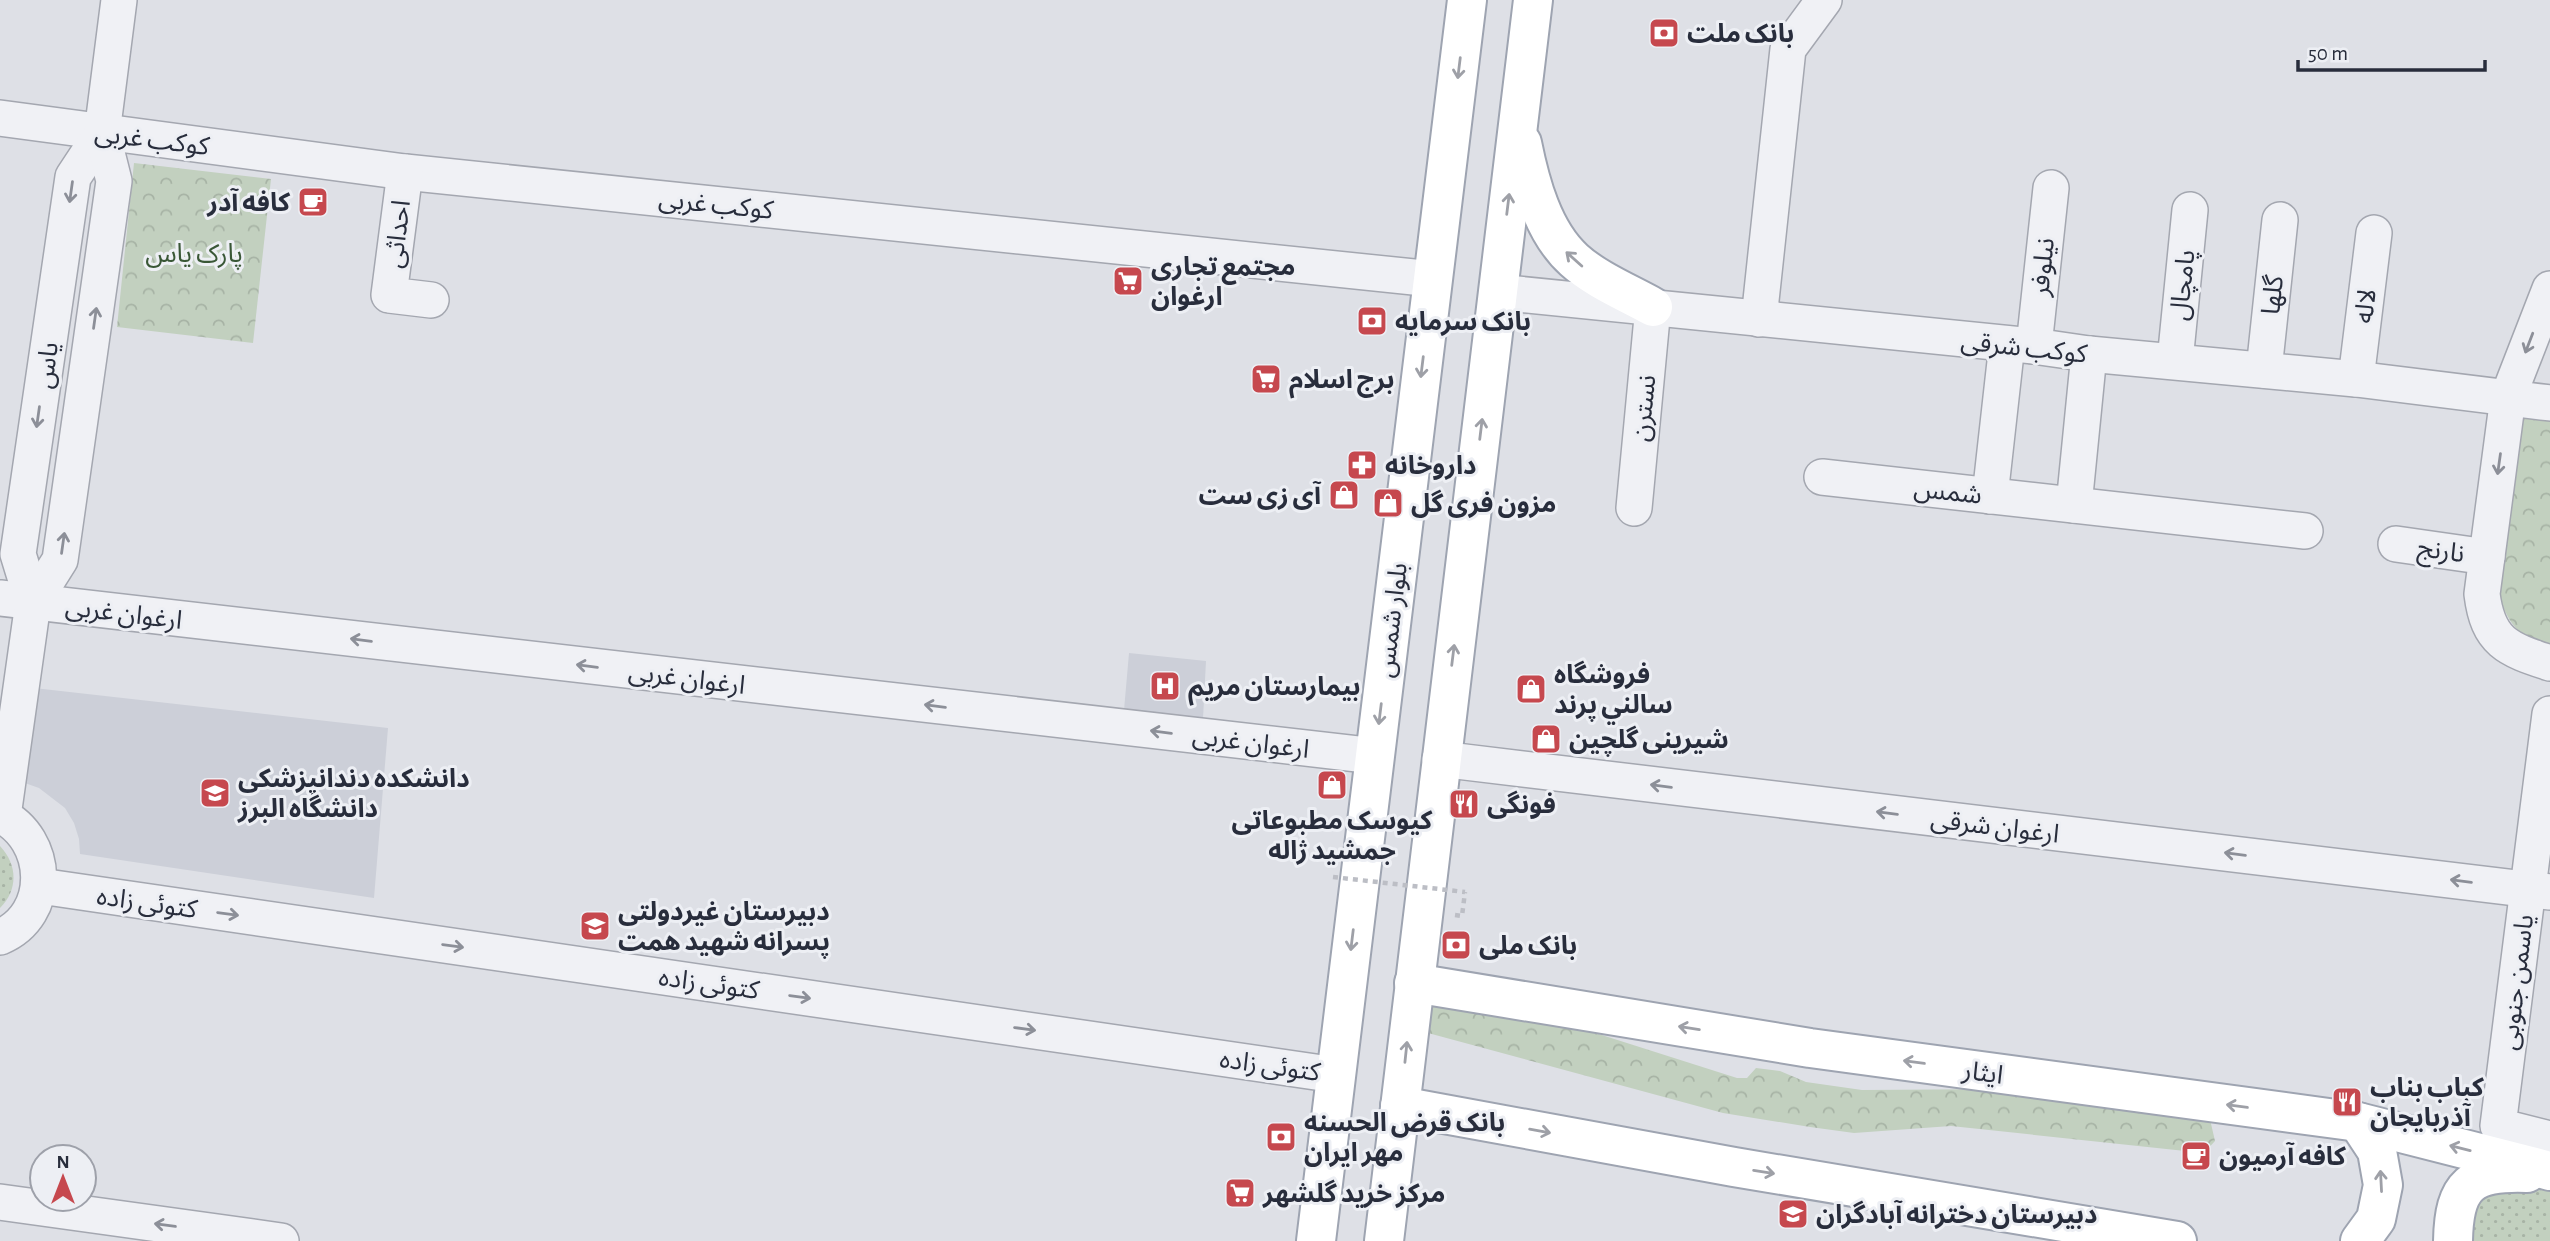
<svg xmlns="http://www.w3.org/2000/svg" width="2550" height="1241" font-family="'Alegreya Sans','Noto Sans Arabic',sans-serif">
  <style>
    .built { fill: #cccfd8 }
    .grass { fill: url(#grass-dots) }
    .forest { fill: url(#forest-crowns) }
    .lines { fill: none; stroke-linecap: round; stroke-linejoin: round }
    .minor-casing { stroke: #a4a7b0; stroke-width: 38 }
    .major-casing { stroke: #9ea4b1; stroke-width: 42 }
    .path { stroke: #bcbec5; stroke-width: 4.5; stroke-dasharray: 5 5; stroke-linecap: butt }
    .minor { stroke: #f0f1f5; stroke-width: 35 }
    .major { stroke: #fff; stroke-width: 38 }
    .path-bridge { stroke: #bcbec5; stroke-width: 4.5; stroke-dasharray: 5 5; stroke-linecap: butt }
    .oneway { stroke: #9ea0a7 }
    .oneway2 { stroke: #8c8f98 }
    .labels { text-anchor: middle; stroke-width: 6; stroke-linejoin: round; paint-order: stroke }
    .poi-label { font-size: 26px; font-weight: bold; fill: #282d3c; stroke: #edeff4; text-anchor: start }
    .street-label { font-size: 26px; fill: #282d3c; stroke: #edeff4 }
    .park-label { font-size: 26px; fill: #395736; stroke: #edeff4 }
  </style>
  <defs>
    <pattern id="grass-dots" width="8" height="8" patternUnits="userSpaceOnUse" patternTransform="scale(1.75)"><rect width="8" height="8" fill="#c2d0bf"/><path d="M2 2h.1M6 6h.1" fill="none" stroke="#a7b3a5" stroke-width="1.8" stroke-linecap="round"/></pattern>
    <pattern id="forest-crowns" width="20" height="18" patternUnits="userSpaceOnUse" patternTransform="scale(1.75)"><rect width="20" height="18" fill="#c2d0bf"/><path d="M2 6a3 3 0 1 1 6 0M12 15a3 3 0 1 1 6 0" fill="none" stroke="#a7b3a5"/></pattern>
  </defs>
  <rect width="100%" height="100%" fill="#dee0e6"/>
  <g class="built">
    <path d="M 1129,653 L 1206,661 L 1203,719 L 1124,710 Z"/>
    <path d="M 34,688 L 388,728 L 374,898 L 80,854 L 79,839 L 74,823 L 65,808 L 39,788 L 22,782 Z"/>
  </g>
  <g class="grass">
    <path d="M 0,846 C 18,865 18,890 0,908 Z"/>
    <path d="M 2502,1185 L 2550,1188 L 2550,1241 L 2466,1241 L 2478,1197 Z"/>
  </g>
  <g class="forest">
    <path d="M 134,163 L 271,179 L 253,343 L 117,327 Z"/>
    <path d="M 2521,415 L 2550,421 L 2550,646 C 2521,641 2507,622 2499,595 Z"/>
    <path d="M 1431,993 L 1542,1016 L 1737,1078 L 1747,1078 L 1756,1068 L 1780,1071 L 1806,1082 L 1862,1090 L 2011,1089 L 2209,1115 L 2215,1141 L 2204,1153 L 1951,1126 L 1854,1133 L 1810,1127 L 1723,1113 L 1428,1033 Z"/>
  </g>
  <g class="lines">
    <g class="minor-casing">
      <g id="minor">
        <path d="M 0,118 L 405,172 L 1433,279"/>
        <path d="M 405,172 L 389,295 L 431,300"/>
        <path d="M 2550,289 L 2508,397 L 2482,594 C 2488,642 2507,649 2550,663"/>
        <path d="M 1497,292 L 2034,346 L 2089,354 L 2356,379 L 2550,403"/>
        <path d="M 1759,319 L 1788,49 L 1824,0"/>
        <path d="M 2034,346 L 2051,188"/>
        <path d="M 2175,361 L 2190,210"/>
        <path d="M 2264,370 L 2280,220"/>
        <path d="M 2356,379 L 2374,233"/>
        <path d="M 1822,477 L 2305,531"/>
        <path d="M 1990,496 L 2007,344"/>
        <path d="M 2074,505 L 2089,354"/>
        <path d="M 1634,508 L 1653,307"/>
        <path d="M 2396,544 L 2487,557"/>
        <path d="M 0,598 L 1375,756"/>
        <path d="M 33,603 L 18,554 L 73,177 L 102,133"/>
        <path d="M 2550,714 L 2498,1126 L 2550,1139"/>
        <path d="M 1440,759 L 2550,892"/>
        <path d="M 0,815 C 50,839 53,915 0,937"/>
        <path d="M 3,816 L 33,603 L 60,560 L 114,181 L 102,133 L 119,0"/>
        <path d="M 40,886 L 1336,1075"/>
        <path d="M 0,1202 L 281,1241"/>
      </g>
    </g>
    <g class="major-casing">
      <g id="major">
        <path d="M 1522,143 C 1530,183 1543,232 1574,260 C 1596,280 1628,293 1653,307"/>
        <path d="M 1414,983 L 1810,1048 L 2358,1122 L 2550,1171"/>
        <path d="M 1400,1106 L 1734,1167 L 2177,1241"/>
        <path d="M 2358,1122 L 2377,1151 L 2383,1185 L 2376,1219 L 2360,1241"/>
        <path d="M 1316,1241 L 1467,0"/>
        <path d="M 1384,1241 L 1533,0"/>
        <path d="M 2453,1241 C 2454,1184 2471,1171 2527,1173"/>
      </g>
    </g>
    <path class="path" d="M 1455,915 L 1462,916 L 1465,892"/>
    <use href="#minor" class="minor"/>
    <use href="#major" class="major"/>
    <path class="path-bridge" d="M 1333,877 L 1465,892"/>
  </g>
  <defs><path id="oneway-shaft" d="M-6 0H5M1.5-3L5.5 0L1.5 3" fill="none" stroke-width="1.6" stroke-linecap="round" stroke-linejoin="round" transform="scale(1.75)"/></defs>
  <g class="oneway">
    <use href="#oneway-shaft" transform="translate(1459 68) rotate(97)"/>
    <use href="#oneway-shaft" transform="translate(1508 204) rotate(-83)"/>
    <use href="#oneway-shaft" transform="translate(1574 259) rotate(-138)"/>
    <use href="#oneway-shaft" transform="translate(1422 367) rotate(97)"/>
    <use href="#oneway-shaft" transform="translate(1481 429) rotate(-83)"/>
    <use href="#oneway-shaft" transform="translate(1453 655) rotate(-83)"/>
    <use href="#oneway-shaft" transform="translate(1380 714) rotate(97)"/>
    <use href="#oneway-shaft" transform="translate(1352 940) rotate(97)"/>
    <use href="#oneway-shaft" transform="translate(1689 1028) rotate(-171)"/>
    <use href="#oneway-shaft" transform="translate(1406 1052) rotate(-84)"/>
    <use href="#oneway-shaft" transform="translate(1914 1062) rotate(-172)"/>
    <use href="#oneway-shaft" transform="translate(2237 1106) rotate(-172)"/>
    <use href="#oneway-shaft" transform="translate(1540 1131) rotate(10)"/>
    <use href="#oneway-shaft" transform="translate(2460 1148) rotate(-166)"/>
    <use href="#oneway-shaft" transform="translate(1764 1172) rotate(9)"/>
    <use href="#oneway-shaft" transform="translate(2381 1181) rotate(-93)"/>
  </g>
  <g class="oneway2">
    <use href="#oneway-shaft" transform="translate(71 192) rotate(98)"/>
    <use href="#oneway-shaft" transform="translate(95 318) rotate(-82)"/>
    <use href="#oneway-shaft" transform="translate(2529 343) rotate(111)"/>
    <use href="#oneway-shaft" transform="translate(38 417) rotate(98)"/>
    <use href="#oneway-shaft" transform="translate(2499 464) rotate(98)"/>
    <use href="#oneway-shaft" transform="translate(63 543) rotate(-82)"/>
    <use href="#oneway-shaft" transform="translate(361 640) rotate(-173)"/>
    <use href="#oneway-shaft" transform="translate(587 666) rotate(-173)"/>
    <use href="#oneway-shaft" transform="translate(935 706) rotate(-173)"/>
    <use href="#oneway-shaft" transform="translate(1161 732) rotate(-173)"/>
    <use href="#oneway-shaft" transform="translate(1661 786) rotate(-173)"/>
    <use href="#oneway-shaft" transform="translate(1887 813) rotate(-173)"/>
    <use href="#oneway-shaft" transform="translate(2235 854) rotate(-173)"/>
    <use href="#oneway-shaft" transform="translate(2461 881) rotate(-173)"/>
    <use href="#oneway-shaft" transform="translate(228 914) rotate(8)"/>
    <use href="#oneway-shaft" transform="translate(453 946) rotate(8)"/>
    <use href="#oneway-shaft" transform="translate(800 997) rotate(8)"/>
    <use href="#oneway-shaft" transform="translate(1025 1029) rotate(8)"/>
    <use href="#oneway-shaft" transform="translate(165 1225) rotate(-172)"/>
  </g>
  <defs>
    <g id="bank-square" transform="scale(1.575)"><rect x="-9" y="-9" width="18" height="18" rx="4" fill="#c6484e" stroke="#edeff4"/><path d="M-6-4H6V4H-6ZM0-2.3a2.3 2.3 0 1 0 0 4.6a2.3 2.3 0 1 0 0-4.6Z" fill="#fff"/></g>
    <g id="cafe-square" transform="scale(1.575)"><rect x="-9" y="-9" width="18" height="18" rx="4" fill="#c6484e" stroke="#edeff4"/><path d="M-5.5-4.5H6V0H3Q3 3.5 0 3.5H-2.5Q-5.5 3.5-5.5 0ZM3-3.2v2h1.7v-2ZM-6 4.5H4V6H-6Z" fill="#fff"/></g>
    <g id="supermarket-square" transform="scale(1.575)"><rect x="-9" y="-9" width="18" height="18" rx="4" fill="#c6484e" stroke="#edeff4"/><path d="M-6-5.5h2.5l.6 2H6L4.5 2H-2.5L-4.4-4H-6ZM-1.5 3.2a1.3 1.3 0 1 0 .1 0ZM3 3.2a1.3 1.3 0 1 0 .1 0Z" fill="#fff"/></g>
    <g id="pharmacy-square" transform="scale(1.575)"><rect x="-9" y="-9" width="18" height="18" rx="4" fill="#c6484e" stroke="#edeff4"/><path d="M-2-6h4v4h4v4h-4v4h-4v-4h-4v-4h4Z" fill="#fff"/></g>
    <g id="shop-square" transform="scale(1.575)"><rect x="-9" y="-9" width="18" height="18" rx="4" fill="#c6484e" stroke="#edeff4"/><path d="M-5-2.5h2.3a2.7 3.5 0 0 1 5.4 0H5L5.5 6h-11ZM-1.5-2.5h3a1.5 2.3 0 0 0-3 0Z" fill="#fff"/></g>
    <g id="hospital-square" transform="scale(1.575)"><rect x="-9" y="-9" width="18" height="18" rx="4" fill="#c6484e" stroke="#edeff4"/><path d="M-5-5h3v3.5h4V-5h3V5h-3V1.5h-4V5h-3Z" fill="#fff"/></g>
    <g id="university-square" transform="scale(1.575)"><rect x="-9" y="-9" width="18" height="18" rx="4" fill="#c6484e" stroke="#edeff4"/><path d="M0-5L7-2L0 1L-7-2ZM-4 1L0 2.5L4 1V4Q0 6-4 4Z" fill="#fff"/></g>
    <g id="restaurant-square" transform="scale(1.575)"><rect x="-9" y="-9" width="18" height="18" rx="4" fill="#c6484e" stroke="#edeff4"/><path d="M-5-6h1v4h1v-4h1v4h1v-4h1v5L-1.5 .5V6h-2V.5L-5-1ZM5-6V6H3V1.5H1.5Q1.5-4 5-6Z" fill="#fff"/></g>
    <g id="school-square" transform="scale(1.575)"><rect x="-9" y="-9" width="18" height="18" rx="4" fill="#c6484e" stroke="#edeff4"/><path d="M0-5L7-2L0 1L-7-2ZM-4 1L0 2.5L4 1V4Q0 6-4 4Z" fill="#fff"/></g>
  </defs>
  <g fill-rule="evenodd">
    <use href="#bank-square" x="1664" y="33"/>
    <use href="#cafe-square" x="313" y="202"/>
    <use href="#supermarket-square" x="1128" y="281"/>
    <use href="#bank-square" x="1372" y="321"/>
    <use href="#supermarket-square" x="1266" y="379"/>
    <use href="#pharmacy-square" x="1362" y="465"/>
    <use href="#shop-square" x="1344" y="495"/>
    <use href="#shop-square" x="1388" y="503"/>
    <use href="#hospital-square" x="1165" y="686"/>
    <use href="#shop-square" x="1531" y="689"/>
    <use href="#shop-square" x="1546" y="739"/>
    <use href="#shop-square" x="1332" y="785"/>
    <use href="#university-square" x="215" y="793"/>
    <use href="#restaurant-square" x="1464" y="804"/>
    <use href="#school-square" x="595" y="926"/>
    <use href="#bank-square" x="1456" y="945"/>
    <use href="#restaurant-square" x="2347" y="1102"/>
    <use href="#bank-square" x="1281" y="1137"/>
    <use href="#cafe-square" x="2196" y="1156"/>
    <use href="#supermarket-square" x="1240" y="1193"/>
    <use href="#school-square" x="1793" y="1214"/>
  </g>
  <g class="labels">
    <g class="poi-label">
      <text x="1687" y="42">بانک ملت</text>
      <text x="290" y="211" text-anchor="end">کافه آدر</text>
      <text x="1151" y="275">مجتمع تجاری<tspan x="1151" dy="30">ارغوان</tspan></text>
      <text x="1395" y="330">بانک سرمایه</text>
      <text x="1289" y="388">برج اسلام</text>
      <text x="1385" y="474">داروخانه</text>
      <text x="1321" y="504" text-anchor="end">آی زی ست</text>
      <text x="1411" y="512">مزون فری گل</text>
      <text x="1554" y="683">فروشگاه<tspan x="1554" dy="30">سالني پرند</tspan></text>
      <text x="1188" y="695">بیمارستان مریم</text>
      <text x="1569" y="748">شیرینی گلچین</text>
      <text x="238" y="787">دانشکده دندانپزشکی<tspan x="238" dy="30">دانشگاه البرز</tspan></text>
      <text x="1487" y="813">فونگی</text>
      <text x="1332" y="829" text-anchor="middle">کیوسک مطبوعاتی<tspan x="1332" dy="30">جمشید ژاله</tspan></text>
      <text x="618" y="920">دبیرستان غیردولتی<tspan x="618" dy="30">پسرانه شهید همت</tspan></text>
      <text x="1479" y="954">بانک ملی</text>
      <text x="2370" y="1096">کباب بناب<tspan x="2370" dy="30">آذربايجان</tspan></text>
      <text x="1304" y="1131">بانک قرض الحسنه<tspan x="1304" dy="30">مهر ایران</tspan></text>
      <text x="2219" y="1165">کافه آرمیون</text>
      <text x="1263" y="1202">مرکز خرید گلشهر</text>
      <text x="1816" y="1223">دبيرستان دخترانه آبادگران</text>
    </g>
    <g class="street-label">
      <text transform="translate(152 139) rotate(7)" y="9">کوکب غربی</text>
      <text transform="translate(716 204) rotate(6)" y="9">کوکب غربی</text>
      <text transform="translate(397 234) rotate(-83)" y="9">احداثی</text>
      <text transform="translate(2042 267) rotate(-84)" y="9">نیلوفر</text>
      <text transform="translate(2182 285) rotate(-84)" y="9">پامچال</text>
      <text transform="translate(2272 295) rotate(-84)" y="9">گلها</text>
      <text transform="translate(2365 306) rotate(-83)" y="9">لاله</text>
      <text transform="translate(2024 347) rotate(6)" y="9">کوکب شرقی</text>
      <text transform="translate(46 365) rotate(-82)" y="9">یاس</text>
      <text transform="translate(1643 408) rotate(-84)" y="9">نسترن</text>
      <text transform="translate(1948 491) rotate(6)" y="9">شمس</text>
      <text transform="translate(2441 550) rotate(8)" y="9">نارنج</text>
      <text transform="translate(124 613) rotate(7)" y="9">ارغوان غربی</text>
      <text transform="translate(1391 620) rotate(-83)" y="9">بلوار شمس</text>
      <text transform="translate(687 678) rotate(7)" y="9">ارغوان غربی</text>
      <text transform="translate(1251 742) rotate(7)" y="9">ارغوان غربی</text>
      <text transform="translate(1995 826) rotate(7)" y="9">ارغوان شرقی</text>
      <text transform="translate(147 902) rotate(8)" y="9">کتوئی زاده</text>
      <text transform="translate(2516 982) rotate(-83)" y="9">یاسمن جنوبی</text>
      <text transform="translate(709 983) rotate(8)" y="9">کتوئی زاده</text>
      <text transform="translate(1270 1065) rotate(8)" y="9">کتوئی زاده</text>
      <text transform="translate(1983 1072) rotate(8)" y="9">ایثار</text>
    </g>
    <g class="park-label">
      <text x="194" y="262">پارک یاس</text>
    </g>
  </g>
  <g transform="translate(63 1178)"><circle r="33" fill="#edeff4" stroke="#9ea1aa" stroke-width="2"/>
  <path d="M0-5L12 26L0 18L-12 26Z" fill="#c6484e"/>
  <text y="-10" font-size="19" font-weight="bold" text-anchor="middle" fill="#282d3c">N</text>
  </g>
  <path d="M2298 60v10h187v-10" fill="none" stroke="#282d3c" stroke-width="3.5"/>
  <text x="2308" y="60" font-size="21" fill="#282d3c" stroke="#edeff4" stroke-width="5" paint-order="stroke">50 m</text>
</svg>
